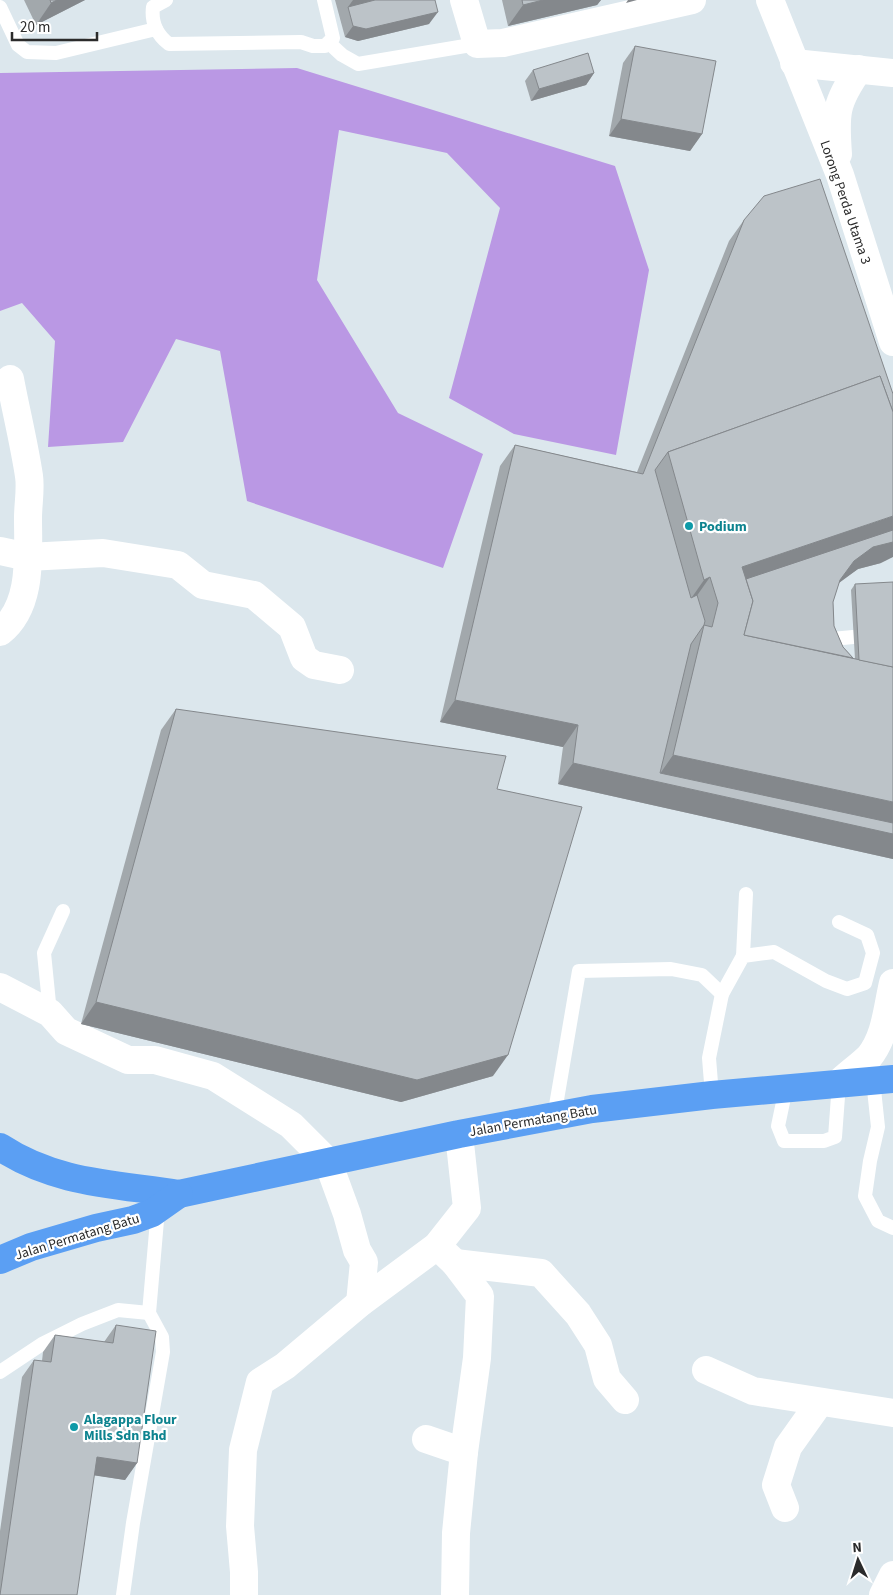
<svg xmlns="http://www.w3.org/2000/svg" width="893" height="1595" font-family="'Source Sans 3',sans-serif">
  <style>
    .grass { fill: #ba98e4 }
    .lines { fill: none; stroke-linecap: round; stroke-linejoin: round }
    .lane { stroke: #fff; stroke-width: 14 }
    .street { stroke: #fff; stroke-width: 28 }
    .primary { stroke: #5b9ff3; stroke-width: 28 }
    .wall { fill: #a2a8ac }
    .shaded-wall { fill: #84888c }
    .building { fill: #bcc3c8; stroke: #84888c }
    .culture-dot { fill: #0f9aa8; stroke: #fff; stroke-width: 2 }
    .labels { text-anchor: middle; stroke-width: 4.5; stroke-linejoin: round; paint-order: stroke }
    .street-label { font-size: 14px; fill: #2b2b2b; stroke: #fff }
    .culture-label { font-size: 14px; font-weight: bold; fill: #0d838f; stroke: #fff; text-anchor: start }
  </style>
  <rect width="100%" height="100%" fill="#dce7ed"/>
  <path class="grass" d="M 297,68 L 615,166 L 649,270 L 616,455 L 514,434 L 449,398 L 500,208 L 447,153 L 339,130 L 317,280 L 398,413 L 483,454 L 443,568 L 247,501 L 220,351 L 176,339 L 123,442 L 48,447 L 55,341 L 22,303 L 0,311 L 0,73 Z"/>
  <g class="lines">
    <g class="lane">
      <path d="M 166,0 L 153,7 C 151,22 157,35 169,44 L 301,42 L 313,46 L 325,46 L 333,38 L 324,0"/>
      <path d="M 0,7 L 18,45 L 27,52 L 56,53 L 156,29"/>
      <path d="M 329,43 L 342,55 L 358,64 L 477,44"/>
      <path d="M 822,640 L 853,637"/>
      <path d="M 743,956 L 746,894"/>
      <path d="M 50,1013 L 44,953 L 63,911"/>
      <path d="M 873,1080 L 878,1127 L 870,1161 L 865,1196 L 878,1221 L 893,1228"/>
      <path d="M 786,1088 L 778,1126 L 784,1141 L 824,1141 L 835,1137 L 839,1083"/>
      <path d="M 712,1095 L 709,1058 L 722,994 L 743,956 L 774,952 L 826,981 L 847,989 L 865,983 L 873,953 L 867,935 L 839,922"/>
      <path d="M 554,1117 L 579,971 L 671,969 L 702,975 L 722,994"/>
      <path d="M 0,1372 L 42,1344 L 82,1324 L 118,1310 L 149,1313"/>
      <path d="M 123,1595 L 133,1523 L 163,1352 L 162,1337 L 149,1313 L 158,1209"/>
    </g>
    <g class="street">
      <path d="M 464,0 L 477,44 L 503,43 L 692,0"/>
      <path d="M 770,0 L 840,175 L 893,342"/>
      <path d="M 794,63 L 893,73"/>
      <path d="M 838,154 C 835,114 835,103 859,69"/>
      <path d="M 0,551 L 28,557 L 103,553 L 178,565 L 203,585 L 254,595 L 292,627 L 304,658 L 314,665 L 340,670"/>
      <path d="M 0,632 C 33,606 28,555 28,518 C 28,504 31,489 29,476 C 24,443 16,411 10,379"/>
      <path d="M 0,987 L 50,1013 L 66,1031 L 128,1060 L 155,1060 L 213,1076 L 291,1125 L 328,1162 L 347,1214 L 357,1250 L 364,1262 L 360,1303"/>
      <path d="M 839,1083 C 848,1074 860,1066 869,1057 C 886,1036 887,1008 893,983"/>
      <path d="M 437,1246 L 455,1263 L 480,1296 L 477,1358 L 464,1452 L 456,1533 L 455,1595"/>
      <path d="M 455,1263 L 541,1273 L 578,1314 L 598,1345 L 607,1379 L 625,1400"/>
      <path d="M 706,1370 L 753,1391 L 893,1413"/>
      <path d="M 426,1439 L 464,1452"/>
      <path d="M 785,1508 L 776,1485 L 788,1447 L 820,1402"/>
      <path d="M 244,1595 L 244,1572 L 240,1526 L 243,1450 L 260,1382 L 285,1366 L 360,1303 L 437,1246 L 467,1208 L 459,1134"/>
      <path d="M 883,1595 L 893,1575"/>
    </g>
    <g class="primary">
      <path d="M 0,1147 C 56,1184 116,1184 179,1194 L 459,1134 L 592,1109 L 712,1095 L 893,1079"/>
      <path d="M 0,1260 L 31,1247 L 96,1228 L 133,1220 L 152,1213 L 179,1194"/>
    </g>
  </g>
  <g class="wall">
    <path d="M 24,0 L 85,0 L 36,25 Z"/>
    <path d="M 335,0 L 435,0 L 429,24 L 358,41 L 345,37 Z"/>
    <path d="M 502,0 L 601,0 L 597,5 L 508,26 Z"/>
    <path d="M 635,46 L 702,134 L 690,151 L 609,136 L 623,63 Z"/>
    <path d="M 533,70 L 594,73 L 586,85 L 531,101 L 525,81 Z"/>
    <path d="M 744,220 L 881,563 L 858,569 L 839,582 L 833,602 L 834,626 L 843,647 L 853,658 L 855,659 L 851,590 L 855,584 L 893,859 L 558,784 L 563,747 L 440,722 L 500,466 L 515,445 L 637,472 L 729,241 Z"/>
    <path d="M 176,709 L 497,789 L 493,1076 L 401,1102 L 81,1024 L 161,730 Z"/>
    <path d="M 116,1325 L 137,1463 L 125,1480 L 94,1475 L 0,1595 L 0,1531 L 22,1377 L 34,1360 L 42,1361 L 43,1352 L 55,1335 L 104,1342 Z"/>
  </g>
  <g class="shaded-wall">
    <path d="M 57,0 L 85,0 L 36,25 L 51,3 Z"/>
    <path d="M 353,0 L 415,0 L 348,7 Z"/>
    <path d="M 543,0 L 601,0 L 597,5 L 508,26 L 523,5 Z"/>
    <path d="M 628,0 L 637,0 L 626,3 Z"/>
    <path d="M 438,12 L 429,24 L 358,41 L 345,37 L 353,26 Z"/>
    <path d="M 594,73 L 586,85 L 531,101 L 539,89 Z"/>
    <path d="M 621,119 L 702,134 L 690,151 L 609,136 Z"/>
    <path d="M 893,516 L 893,557 L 881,563 L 858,569 L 839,583 L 734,600 L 742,567 Z"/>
    <path d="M 710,577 L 682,617 L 676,620 L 704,580 Z"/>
    <path d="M 455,700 L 578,725 L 563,747 L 440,722 Z"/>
    <path d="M 673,755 L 893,802 L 893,859 L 558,784 L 573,763 L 655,781 Z"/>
    <path d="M 96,1002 L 508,1055 L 493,1076 L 401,1102 L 81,1024 Z"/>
    <path d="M 97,1457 L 137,1463 L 125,1480 L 85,1474 Z"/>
  </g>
  <g class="building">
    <path d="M 50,0 L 57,0 L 51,3 Z"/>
    <path d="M 375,0 L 435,0 L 438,12 L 366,29 L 353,26 L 348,7 Z"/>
    <path d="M 522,0 L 543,0 L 523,5 Z"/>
    <path d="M 635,46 L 716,61 L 702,134 L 621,119 Z"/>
    <path d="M 588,53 L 594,73 L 539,89 L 533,70 Z"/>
    <path d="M 820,179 L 893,394 L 893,412 L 880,376 L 668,452 L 655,470 L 691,598 L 697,595 L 705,621 L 704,625 L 691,644 L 660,773 L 893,823 L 893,834 L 573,763 L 578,725 L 455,700 L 515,445 L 643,474 L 744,220 L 764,196 Z"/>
    <path d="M 880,376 L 893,412 L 893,516 L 742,567 L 753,601 L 744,635 L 893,667 L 893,802 L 673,755 L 704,625 L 712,627 L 718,603 L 710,577 L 704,580 L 668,452 Z"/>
    <path d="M 893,530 L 893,542 L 873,547 L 854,561 L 840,580 L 833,602 L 834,626 L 843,647 L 853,658 L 744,635 L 753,601 L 746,579 Z"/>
    <path d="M 893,582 L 893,667 L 859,660 L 855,584 Z"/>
    <path d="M 176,709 L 506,756 L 497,789 L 582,807 L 508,1055 L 417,1080 L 96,1002 Z"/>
    <path d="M 116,1325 L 156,1331 L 137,1463 L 97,1457 L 77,1595 L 0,1595 L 34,1360 L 51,1362 L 55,1335 L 113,1343 Z"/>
  </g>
  <g class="culture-dot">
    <circle cx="689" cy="526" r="5"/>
    <circle cx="74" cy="1427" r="5"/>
  </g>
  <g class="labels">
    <g class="street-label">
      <text transform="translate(846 202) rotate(71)" y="5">Lorong Perda Utama 3</text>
      <text transform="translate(533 1120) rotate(-10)" y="5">Jalan Permatang Batu</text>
      <text transform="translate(77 1236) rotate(-17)" y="5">Jalan Permatang Batu</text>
    </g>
    <g class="culture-label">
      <text x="699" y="531">Podium</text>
      <text x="84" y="1424">Alagappa Flour<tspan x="84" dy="16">Mills Sdn Bhd</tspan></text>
    </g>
  </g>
  <g transform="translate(858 1560) rotate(356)" stroke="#ffffff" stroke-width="4" paint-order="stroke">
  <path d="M0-4L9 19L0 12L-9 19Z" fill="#2b2b2b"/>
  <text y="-8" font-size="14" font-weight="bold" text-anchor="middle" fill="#2b2b2b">N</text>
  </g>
  <path d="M12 32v8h85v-8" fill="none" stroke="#2b2b2b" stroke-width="2.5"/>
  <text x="20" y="32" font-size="15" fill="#2b2b2b" stroke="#ffffff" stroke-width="4" paint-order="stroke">20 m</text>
</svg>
